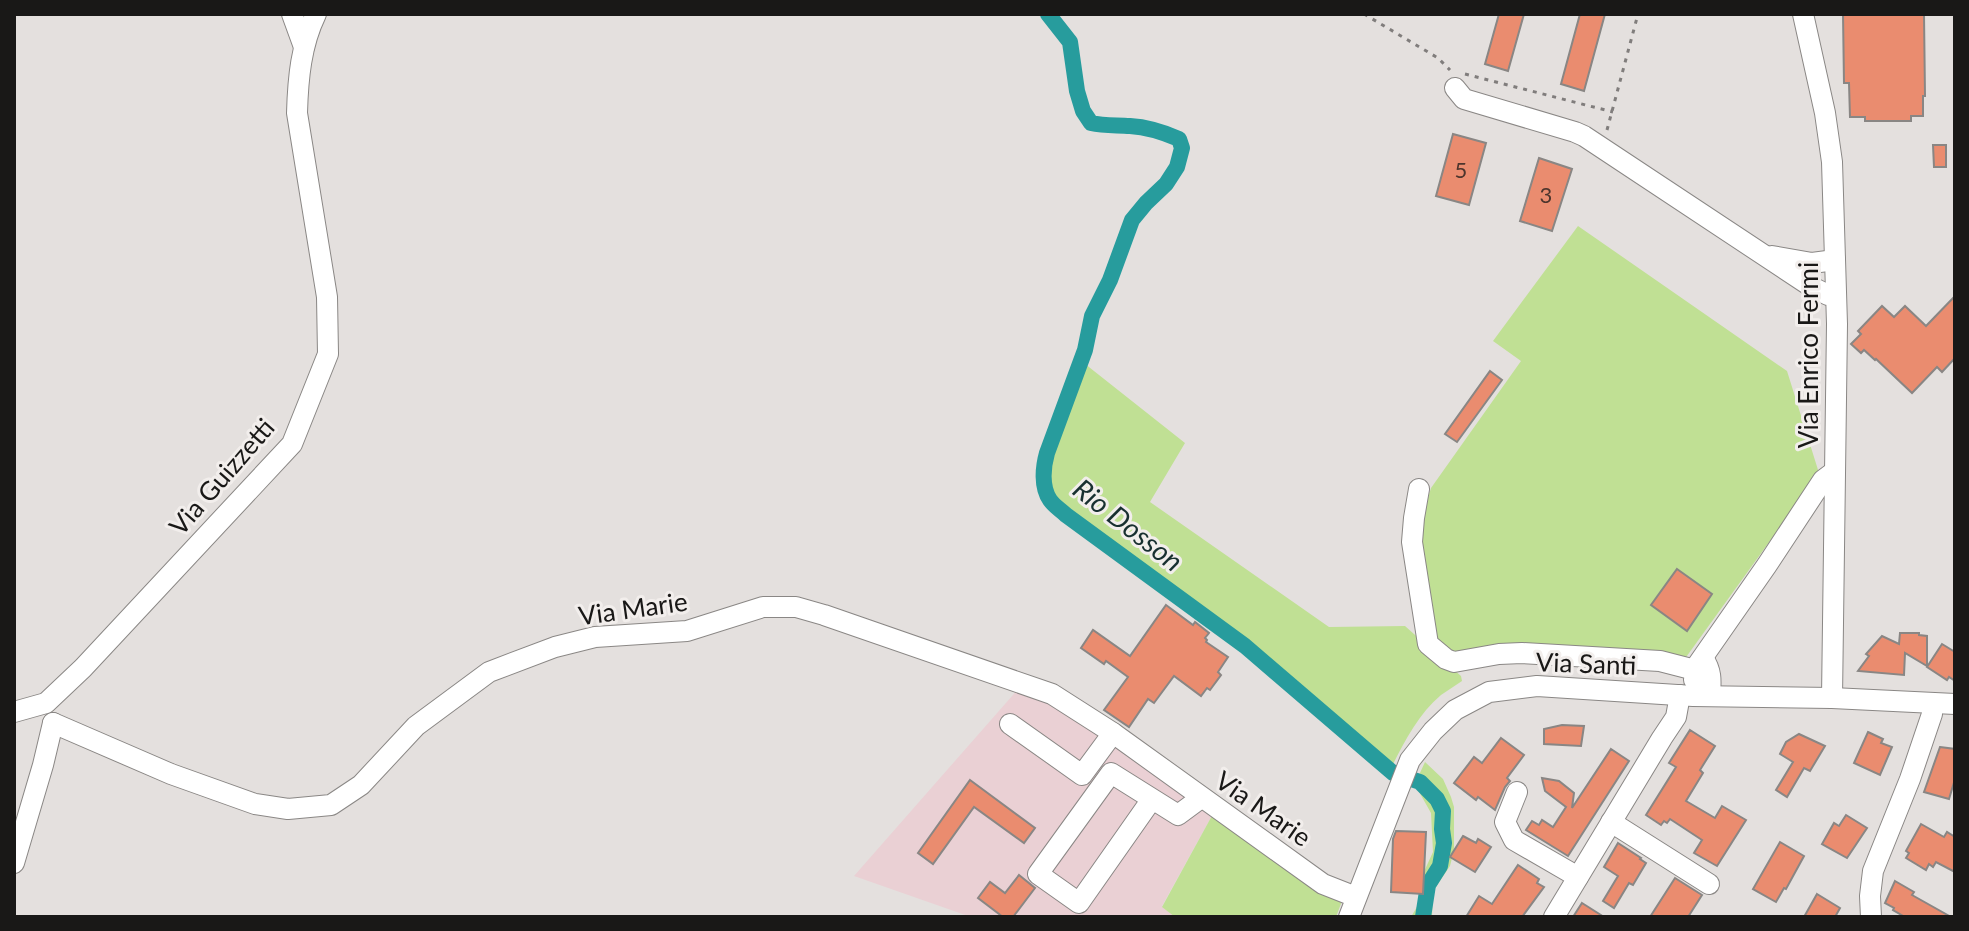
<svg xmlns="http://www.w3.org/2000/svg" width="1969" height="931" font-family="Lato,sans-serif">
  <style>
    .industrial { fill: #ead0d4 }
    .green { fill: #c0e094 }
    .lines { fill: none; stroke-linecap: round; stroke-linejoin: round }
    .canal { stroke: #279c9d; stroke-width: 16 }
    .building { fill: #ea8c6f; stroke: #898684; stroke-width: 2 }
    .minor-casing { stroke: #8a8785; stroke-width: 22 }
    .path { stroke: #807d7c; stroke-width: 3; stroke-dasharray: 4 6; stroke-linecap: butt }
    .minor { stroke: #fff; stroke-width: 20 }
    .labels { text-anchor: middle; stroke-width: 6; stroke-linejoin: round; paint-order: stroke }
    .number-label { font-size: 22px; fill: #4d352d }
    .street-label { font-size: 26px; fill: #191817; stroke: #f2eeec }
    .water-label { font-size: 28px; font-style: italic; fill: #183030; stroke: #f2eeec }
  </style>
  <rect width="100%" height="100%" fill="#e4e0de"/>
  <path class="industrial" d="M 1019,688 L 1048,698 L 1214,812 L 1162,906 L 1175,917 L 971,917 L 854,876 Z"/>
  <g class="green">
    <path d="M 1578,226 L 1787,371 L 1819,473 L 1684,660 L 1451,657 L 1429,635 L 1418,530 L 1431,488 L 1521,361 L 1493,341 Z"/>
    <path d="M 1075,356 L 1185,443 L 1150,502 L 1329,627 L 1405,626 L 1461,676 L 1462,681 C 1455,686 1448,690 1441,695 C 1418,714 1404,743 1391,768 L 1270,676 L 1238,647 L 1169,595 L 1106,551 L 1043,501 L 1037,467 Z"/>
    <path d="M 1425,762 L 1443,779 L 1451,797 L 1454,807 L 1454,850 L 1450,866 L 1433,891 L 1432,917 L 1411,917 L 1418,905 L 1422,876 L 1433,852 L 1431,813 L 1418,790 L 1414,786 Z"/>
    <path d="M 1214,812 L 1342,901 L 1336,917 L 1175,917 L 1162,907 Z"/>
  </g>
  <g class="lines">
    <path class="canal" d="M 1048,14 L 1070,42 L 1077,91 L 1083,111 L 1091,123 C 1104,126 1116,125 1130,126 C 1147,127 1163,132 1179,139 L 1182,148 L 1177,167 L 1166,184 L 1146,203 L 1132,220 L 1110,280 L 1092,316 L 1085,350 L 1047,453 C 1043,467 1041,487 1050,500 C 1054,506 1061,510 1066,515 L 1245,646 L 1393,773 L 1420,782 L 1437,799 L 1443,811 L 1442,829 L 1444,843 L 1440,866 L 1428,885 L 1423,917"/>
  </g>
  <g class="building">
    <path d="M 1499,14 L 1524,14 L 1508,71 L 1485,64 Z"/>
    <path d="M 1580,14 L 1605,14 L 1584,91 L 1561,84 Z"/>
    <path d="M 1843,14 L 1924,14 L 1925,96 L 1923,96 L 1923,116 L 1911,116 L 1911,121 L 1865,121 L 1865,117 L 1850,117 L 1849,83 L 1844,83 Z"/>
    <path d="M 1453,134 L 1486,143 L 1469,205 L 1436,196 Z"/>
    <path d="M 1933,145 L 1946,145 L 1946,167 L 1934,167 Z"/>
    <path d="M 1539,158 L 1572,169 L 1552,231 L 1520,221 Z"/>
    <path d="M 1955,296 L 1955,358 L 1942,372 L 1937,367 L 1912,393 L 1876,359 L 1875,360 L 1864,350 L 1861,353 L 1851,344 L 1861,334 L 1858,331 L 1882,306 L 1894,317 L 1905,306 L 1926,326 Z"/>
    <path d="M 1490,371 L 1502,380 L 1457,442 L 1445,434 Z"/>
    <path d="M 1677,569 L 1712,594 L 1687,631 L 1651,605 Z"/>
    <path d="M 1166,605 L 1193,625 L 1195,622 L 1209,633 L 1205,638 L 1207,640 L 1206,642 L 1228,657 L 1218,672 L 1221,675 L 1210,690 L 1207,688 L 1201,696 L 1174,676 L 1154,703 L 1148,699 L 1129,727 L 1104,710 L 1128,677 L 1106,661 L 1104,664 L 1081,648 L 1093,630 L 1130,656 Z"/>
    <path d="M 1900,633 L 1919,633 L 1919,635 L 1927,636 L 1927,666 L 1905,653 L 1904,675 L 1858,671 L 1869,656 L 1866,654 L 1882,636 L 1899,644 Z"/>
    <path d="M 1942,644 L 1955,652 L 1955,681 L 1949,677 L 1947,680 L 1927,667 Z"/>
    <path d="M 1562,725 L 1584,726 L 1581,746 L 1544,744 L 1544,729 Z"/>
    <path d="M 1690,730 L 1715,746 L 1700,770 L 1703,773 L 1686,801 L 1715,818 L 1722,806 L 1746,820 L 1717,866 L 1694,853 L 1702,840 L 1670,819 L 1667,823 L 1664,821 L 1661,825 L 1646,815 L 1676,767 L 1669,763 Z"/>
    <path d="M 1868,732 L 1883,739 L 1881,743 L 1892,747 L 1880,775 L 1854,763 Z"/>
    <path d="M 1799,734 L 1825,746 L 1810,771 L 1804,768 L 1787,797 L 1776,790 L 1793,762 L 1780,754 L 1786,742 Z"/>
    <path d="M 1501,738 L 1524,755 L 1507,778 L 1510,781 L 1505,787 L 1495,810 L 1478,797 L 1476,800 L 1454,783 L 1474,757 L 1482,763 Z"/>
    <path d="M 1940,747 L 1955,749 L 1955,779 L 1949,799 L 1924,792 Z"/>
    <path d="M 1611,749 L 1629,761 L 1568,856 L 1526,830 L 1532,821 L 1539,825 L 1542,820 L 1553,827 L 1566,807 L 1545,791 L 1542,778 L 1559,781 L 1574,793 L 1572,808 Z"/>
    <path d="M 970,780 L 1035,828 L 1024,843 L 974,807 L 933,864 L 918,853 Z"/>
    <path d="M 1846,815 L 1867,828 L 1847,858 L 1822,844 L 1834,823 L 1839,826 Z"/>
    <path d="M 1921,824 L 1944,837 L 1947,832 L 1955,837 L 1955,872 L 1936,862 L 1933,867 L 1929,864 L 1926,870 L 1906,858 L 1909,853 L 1906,851 Z"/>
    <path d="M 1396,831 L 1426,832 L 1423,894 L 1391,892 L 1393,839 Z"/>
    <path d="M 1463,836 L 1476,843 L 1478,839 L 1491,847 L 1475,872 L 1450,857 Z"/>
    <path d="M 1780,842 L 1804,856 L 1786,889 L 1784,888 L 1776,902 L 1753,889 Z"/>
    <path d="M 1618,843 L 1641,858 L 1640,859 L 1646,863 L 1633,885 L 1629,883 L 1614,908 L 1603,901 L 1618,876 L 1604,867 Z"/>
    <path d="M 1518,865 L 1539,879 L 1537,883 L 1544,887 L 1522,917 L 1466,917 L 1479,896 L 1492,904 Z"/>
    <path d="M 1019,875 L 1035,888 L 1013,917 L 1003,917 L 978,898 L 990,882 L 1005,893 Z"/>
    <path d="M 1675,878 L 1702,895 L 1688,917 L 1650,917 Z"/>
    <path d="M 1895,881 L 1914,892 L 1912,895 L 1951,917 L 1905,917 L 1893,910 L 1894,908 L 1885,903 Z"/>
    <path d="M 1817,894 L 1840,908 L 1835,917 L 1804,917 Z"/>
    <path d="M 1582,903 L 1604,917 L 1573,917 Z"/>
  </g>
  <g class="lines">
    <g class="minor-casing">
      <g id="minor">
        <path d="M 292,14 L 304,47"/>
        <path d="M 1803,14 L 1825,113 L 1832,162 L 1837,324 L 1832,698"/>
        <path d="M 1455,88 L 1464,99 L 1575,132 L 1584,136 L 1812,287 L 1828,295 L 1835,294"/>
        <path d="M 1772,256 L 1812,263 L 1835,260"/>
        <path d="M 1419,489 L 1414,518 L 1412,542 L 1428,644 L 1446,659 L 1454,662 L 1499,654 L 1522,653 L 1660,661 L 1695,670"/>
        <path d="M 1703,658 C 1712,671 1711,681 1710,696"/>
        <path d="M 1694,680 L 1695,670 L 1698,664 L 1767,565 L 1823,480 L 1835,471"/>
        <path d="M 14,712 L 46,703 L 83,668 L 292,444 L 328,354 L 327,297 L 297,113 C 298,78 301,45 316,14"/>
        <path d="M 53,723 L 171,774 L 255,804 L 288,809 L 331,805 L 361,785 L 416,726 L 489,672 L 555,647 L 595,637 L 687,631 L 763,607 L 796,607 L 824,615 L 1052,694 L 1113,733 L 1323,884 L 1356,897"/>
        <path d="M 1010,724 L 1082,775 L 1113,733"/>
        <path d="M 1517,792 L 1505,822 L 1514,840 L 1578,877"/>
        <path d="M 1152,799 L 1079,903 L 1038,874 L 1111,773 L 1178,815 L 1201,798"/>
        <path d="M 1611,822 L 1709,884"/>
        <path d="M 14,863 L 43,765 L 53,723"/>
        <path d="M 1349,917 L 1410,760 L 1433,731 L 1455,710 L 1489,692 L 1537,686 L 1693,696 L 1832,698 L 1955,704"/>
        <path d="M 1554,917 L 1662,738 L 1676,717 L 1680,695"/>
        <path d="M 1871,917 L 1870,896 L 1873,871 L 1910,779 L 1932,714 L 1932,703"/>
      </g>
    </g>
    <g class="path">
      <path d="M 1364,14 L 1438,58 L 1450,70"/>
      <path d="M 1465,74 L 1613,112"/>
      <path d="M 1607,130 L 1638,14"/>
    </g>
    <use href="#minor" class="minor"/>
  </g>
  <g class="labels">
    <g class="number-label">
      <text x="1461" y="178">5</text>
      <text x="1546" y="203">3</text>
    </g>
    <g class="street-label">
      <text transform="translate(1809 355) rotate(-90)" y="9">Via Enrico Fermi</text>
      <text transform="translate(222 477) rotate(-49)" y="9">Via Guizzetti</text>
      <text transform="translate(633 609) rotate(-8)" y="9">Via Marie</text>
      <text transform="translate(1586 664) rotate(2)" y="9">Via Santi</text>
      <text transform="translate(1263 809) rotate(35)" y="9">Via Marie</text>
    </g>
    <g class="water-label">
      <text transform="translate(1128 525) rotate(38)" y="10">Rio Dosson</text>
    </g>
  </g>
  <rect width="1969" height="931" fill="none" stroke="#191817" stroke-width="32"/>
</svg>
